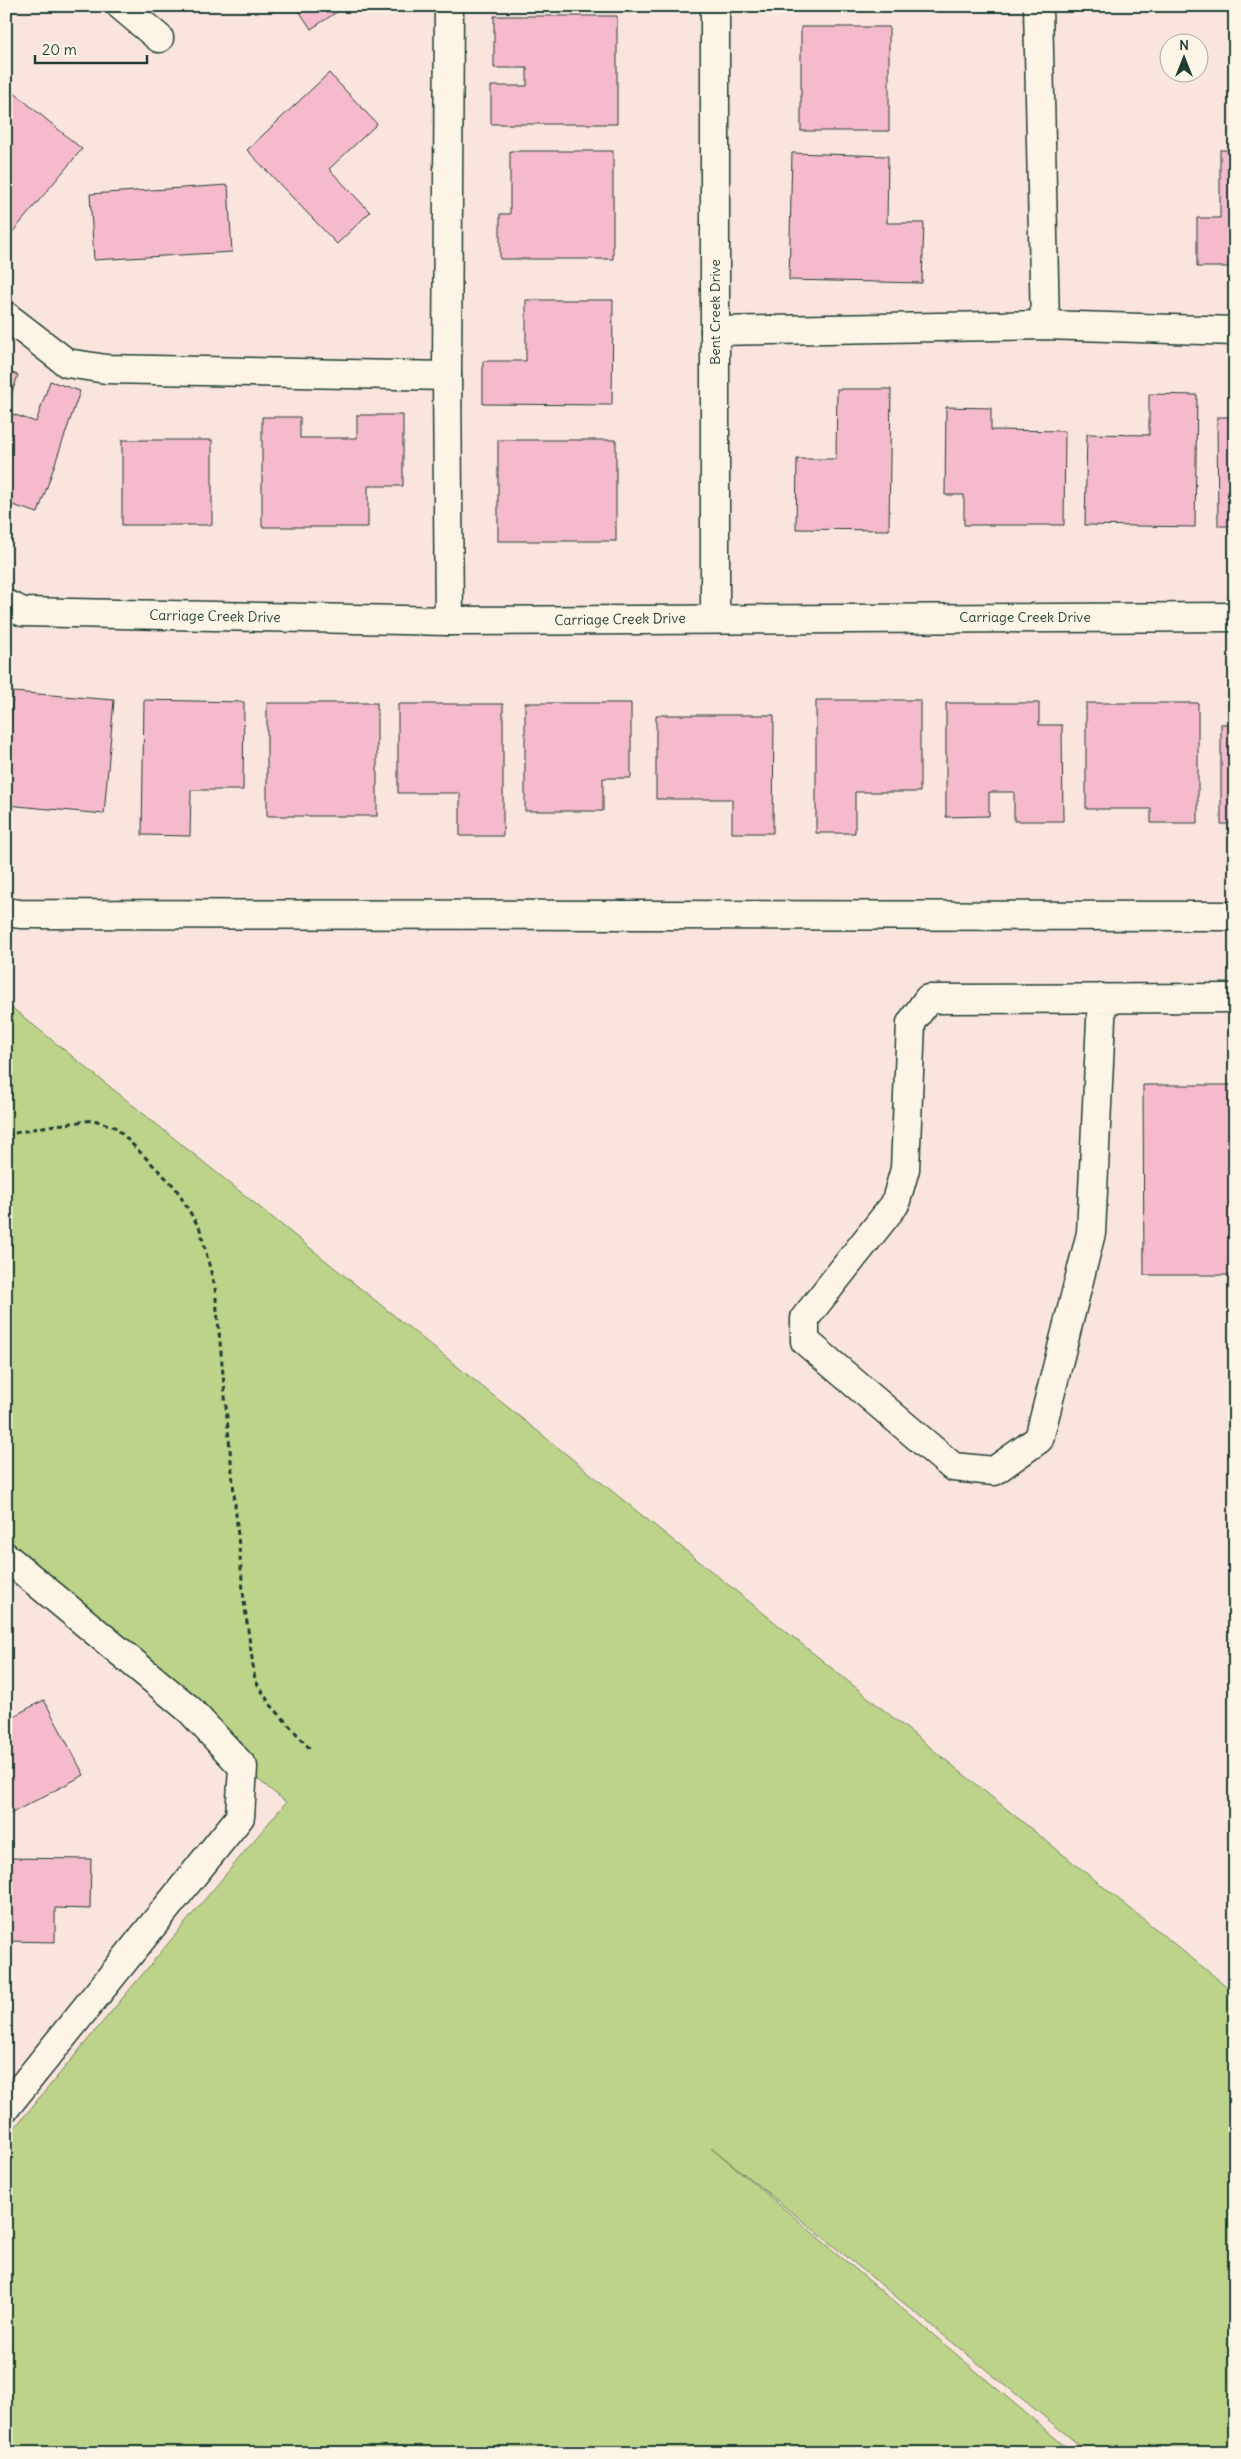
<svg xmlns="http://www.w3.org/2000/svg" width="1241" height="2459" font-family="Delius,sans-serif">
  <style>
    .green { fill: #bdd389; stroke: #6e885e }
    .building { fill: #f5bbcc; stroke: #1f3d34 }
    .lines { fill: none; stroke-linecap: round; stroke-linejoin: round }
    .minor-casing { stroke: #1f3d34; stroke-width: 31 }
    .path { stroke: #1f3d34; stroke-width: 3; stroke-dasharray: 5 4; stroke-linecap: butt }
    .minor { stroke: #fcf5e5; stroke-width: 28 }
    .labels { text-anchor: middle; stroke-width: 5; stroke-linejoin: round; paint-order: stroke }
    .street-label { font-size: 14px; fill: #1f3d34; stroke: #fcf5e5 }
  </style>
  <rect width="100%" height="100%" fill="#fae4de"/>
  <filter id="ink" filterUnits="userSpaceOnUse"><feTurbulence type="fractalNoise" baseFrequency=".02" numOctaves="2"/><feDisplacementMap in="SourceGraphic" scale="10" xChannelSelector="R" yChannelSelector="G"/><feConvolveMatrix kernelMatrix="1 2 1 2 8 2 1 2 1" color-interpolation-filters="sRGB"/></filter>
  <g filter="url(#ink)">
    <path class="green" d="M 6,1003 L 1235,1993 L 1235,2453 L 1089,2453 L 711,2147 L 1073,2453 L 6,2453 L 6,2138 L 286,1802 L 6,1576 Z"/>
    <g class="building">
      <path d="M 296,6 L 346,6 L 311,29 Z"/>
      <path d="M 494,16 L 617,16 L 617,124 L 491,124 L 491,86 L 527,86 L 527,68 L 494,68 Z"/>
      <rect x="801" y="27" width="88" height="104"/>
      <path d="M 329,73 L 377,124 L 329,169 L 370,212 L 337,244 L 247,150 Z"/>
      <path d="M 6,86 L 82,149 L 6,240 Z"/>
      <path d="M 1220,150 L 1235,150 L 1235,267 L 1197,267 L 1197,218 L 1220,218 Z"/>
      <path d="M 510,151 L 613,151 L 613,259 L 500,259 L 500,214 L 510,214 Z"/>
      <path d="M 792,153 L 888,156 L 887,223 L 924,223 L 922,283 L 789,280 Z"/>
      <path d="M 228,185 L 232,252 L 94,260 L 90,194 Z"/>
      <path d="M 526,300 L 613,300 L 612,405 L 483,404 L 483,361 L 526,361 Z"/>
      <path d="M 6,371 L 18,375 L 6,410 Z"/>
      <path d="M 50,381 L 80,391 L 38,513 L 6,503 L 6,412 L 36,422 Z"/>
      <path d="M 837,389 L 891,389 L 889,530 L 796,529 L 797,459 L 836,459 Z"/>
      <path d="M 1149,394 L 1197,395 L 1195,527 L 1085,525 L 1087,434 L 1149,435 Z"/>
      <path d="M 946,407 L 991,408 L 991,430 L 1065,431 L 1064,525 L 964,525 L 964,495 L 945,495 Z"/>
      <path d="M 357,415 L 403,415 L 403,486 L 368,486 L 368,527 L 262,527 L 262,417 L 300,417 L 300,438 L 357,438 Z"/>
      <path d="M 1217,417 L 1235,417 L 1235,526 L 1218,526 Z"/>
      <rect x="122" y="440" width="90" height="85"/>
      <rect x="498" y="440" width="118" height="101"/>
      <path d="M 13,692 L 114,700 L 104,814 L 6,805 L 6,771 Z"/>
      <path d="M 144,700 L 244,702 L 243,790 L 191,790 L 190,836 L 142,835 Z"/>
      <path d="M 816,700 L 920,700 L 920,792 L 855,792 L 855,833 L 816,833 Z"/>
      <rect x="267" y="703" width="110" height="113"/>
      <path d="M 525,703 L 631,703 L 631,778 L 603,778 L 603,811 L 525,811 Z"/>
      <path d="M 946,703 L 1039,703 L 1039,725 L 1062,725 L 1063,821 L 1014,821 L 1014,792 L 989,792 L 989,816 L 946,817 Z"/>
      <path d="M 1086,703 L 1198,703 L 1198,823 L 1151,823 L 1151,809 L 1086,809 Z"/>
      <path d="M 398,704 L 503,704 L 503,836 L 460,836 L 460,793 L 398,793 Z"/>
      <path d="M 656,715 L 774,715 L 773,833 L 732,833 L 732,799 L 656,799 Z"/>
      <rect x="1221" y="724" width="14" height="100"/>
      <path d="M 1143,1085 L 1235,1085 L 1235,1275 L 1144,1275 Z"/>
      <path d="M 44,1700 L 84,1775 L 6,1816 L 6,1720 Z"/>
      <path d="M 6,1858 L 91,1859 L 90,1909 L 55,1908 L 55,1942 L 6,1941 Z"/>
    </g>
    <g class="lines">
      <g class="minor-casing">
        <g id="minor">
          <path d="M 121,6 L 159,38"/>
          <path d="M 449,6 L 447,376 L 449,621"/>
          <path d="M 715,6 L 715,618"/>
          <path d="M 1038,6 L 1045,325"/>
          <path d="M 6,316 L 67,363 L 106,369 L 447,376"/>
          <path d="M 715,331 L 1045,325 L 1235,331"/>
          <path d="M 6,604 L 23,612 L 449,621 L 1235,617"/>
          <path d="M 6,912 L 20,914 L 1235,916"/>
          <path d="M 1102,998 L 1091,1233 L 1039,1439 L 994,1471 L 953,1467 L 805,1341 L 805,1318 L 895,1204 L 905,1169 L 911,1023 L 928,999 L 1235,998"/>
          <path d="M 6,1557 L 190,1710 L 243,1767 L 240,1817 L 6,2107"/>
        </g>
      </g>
      <g class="path">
        <path d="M 6,1135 L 48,1126 L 94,1120 L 115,1127 L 175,1187 L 200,1229 L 215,1288 L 244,1601 L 255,1680 L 270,1704 L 312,1751"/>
        <path d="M 1164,2448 L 1174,2453"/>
      </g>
      <use href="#minor" class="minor"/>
    </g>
  </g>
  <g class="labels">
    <g class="street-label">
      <text transform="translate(715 312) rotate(-90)" y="5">Bent Creek Drive</text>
      <text transform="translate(215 616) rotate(1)" y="5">Carriage Creek Drive</text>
      <text x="1025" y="622">Carriage Creek Drive</text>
      <text transform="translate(620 619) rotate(-1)" y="5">Carriage Creek Drive</text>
    </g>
  </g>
  <rect width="1241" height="2459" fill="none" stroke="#fcf5e5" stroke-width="25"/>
  <rect x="12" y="12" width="1216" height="2434" fill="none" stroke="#1f3d34" stroke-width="2" filter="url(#ink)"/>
  <g transform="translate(1184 58)"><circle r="24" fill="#fcf5e5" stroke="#a4ab9e"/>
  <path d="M0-4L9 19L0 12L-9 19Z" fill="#1f3d34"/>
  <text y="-8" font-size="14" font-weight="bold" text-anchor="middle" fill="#1f3d34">N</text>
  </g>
  <path d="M35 55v8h112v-8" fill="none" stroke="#1f3d34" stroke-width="2.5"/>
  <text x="42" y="55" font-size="15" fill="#1f3d34" stroke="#fcf5e5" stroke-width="4" paint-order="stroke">20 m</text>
</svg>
